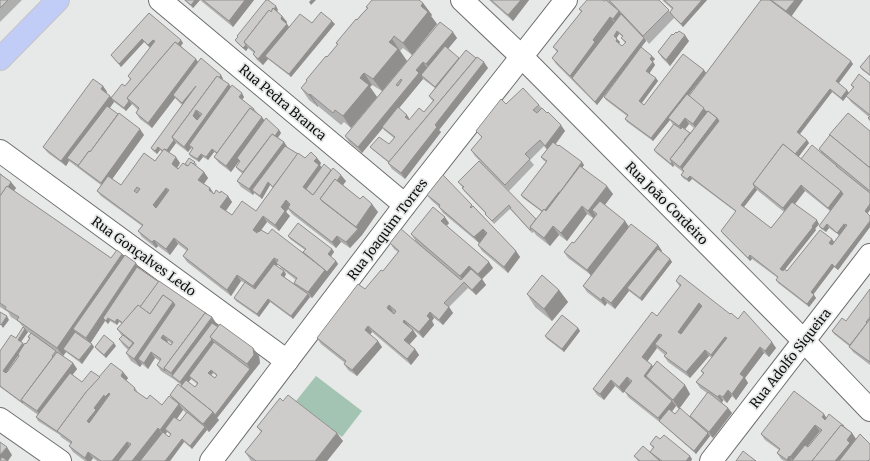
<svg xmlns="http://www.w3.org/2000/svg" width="870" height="461" font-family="Merriweather,serif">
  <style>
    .grass { fill: #a3c4b2 }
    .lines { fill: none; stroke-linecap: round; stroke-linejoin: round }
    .minor-casing { stroke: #6e6e6f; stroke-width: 24 }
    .tertiary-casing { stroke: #6e6e6f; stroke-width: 24 }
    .primary-casing { stroke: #c5c5c6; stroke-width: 24 }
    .minor { stroke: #fff; stroke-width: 22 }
    .tertiary { stroke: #fff; stroke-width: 22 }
    .primary { stroke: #c1cdf6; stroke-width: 22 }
    .wall { fill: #b0afaf; fill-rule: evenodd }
    .shaded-wall { fill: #908f8e }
    .building { fill: #cdcccb; stroke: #908f8e; fill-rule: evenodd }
    .labels { text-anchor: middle; stroke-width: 3.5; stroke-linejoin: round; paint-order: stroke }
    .street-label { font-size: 13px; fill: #0f0f10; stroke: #e7e8e8 }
  </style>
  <rect width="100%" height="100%" fill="#e7e8e8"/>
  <path class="grass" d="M 316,376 L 362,411 L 342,437 L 296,401 Z"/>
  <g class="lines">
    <g class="minor-casing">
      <g id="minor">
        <path d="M 160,0 L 405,205"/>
        <path d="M 0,151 L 287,361"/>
        <path d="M 0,419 L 60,461"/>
        <path d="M 211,461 L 405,205 L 566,0"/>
        <path d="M 711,461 L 870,255"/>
      </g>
    </g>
    <g class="tertiary-casing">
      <path id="tertiary" d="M 462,0 L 522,57 L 803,340 L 870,410"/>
    </g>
    <g class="primary-casing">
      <path id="primary" d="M 0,59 L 58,0"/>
    </g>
    <use href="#minor" class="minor"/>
    <use href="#tertiary" class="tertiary"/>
    <use href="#primary" class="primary"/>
  </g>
  <g class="wall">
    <path d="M 0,0 L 22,0 L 0,22 Z"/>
    <path d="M 184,0 L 200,0 L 193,8 Z"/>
    <path d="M 200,0 L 254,0 L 233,27 Z"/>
    <path d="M 489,0 L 529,0 L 513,21 Z"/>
    <path d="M 606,0 L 659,0 L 670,12 L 672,9 L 662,0 L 707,0 L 683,27 L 674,18 L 649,44 L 646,40 L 646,41 L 641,47 L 655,59 L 653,61 L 655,65 L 649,73 L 658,81 L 642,103 L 644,105 L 704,70 L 706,73 L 688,95 L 689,96 L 761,0 L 803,0 L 791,16 L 853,64 L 839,83 L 849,93 L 853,88 L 851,85 L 870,83 L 870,122 L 868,118 L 869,117 L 851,102 L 847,96 L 843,101 L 832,92 L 800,134 L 809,143 L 798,157 L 801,159 L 821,152 L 819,149 L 870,131 L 870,210 L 867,213 L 870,216 L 870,227 L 838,270 L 834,267 L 813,294 L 816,298 L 809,307 L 778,283 L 776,280 L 778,278 L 752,259 L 750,261 L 723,234 L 721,231 L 736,212 L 692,179 L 689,182 L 683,178 L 681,175 L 683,172 L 674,165 L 673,167 L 656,153 L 654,150 L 673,125 L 670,120 L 653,141 L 627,122 L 625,119 L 627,116 L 606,100 L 604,97 L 637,53 L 597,105 L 556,64 L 552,58 L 557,52 L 553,47 L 581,12 L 579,9 L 604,1 L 610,3 ZM 619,34 L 623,37 L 621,38 L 625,43 L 622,46 L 619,44 L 620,42 L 616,38 ZM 689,124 L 694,128 L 690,133 L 685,129 ZM 839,168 L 854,180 L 839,169 ZM 757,190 L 784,212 L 771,228 L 744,207 ZM 805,191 L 830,211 L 819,226 L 821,229 L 826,232 L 829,228 L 839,235 L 834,242 L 832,239 L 787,271 L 785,269 L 816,230 L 815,229 L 819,224 L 795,204 Z"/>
    <path d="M 423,3 L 432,15 L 431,16 L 437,24 L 412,55 L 403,48 L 400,51 L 407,61 L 382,91 L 372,85 L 370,87 L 377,97 L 351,128 L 344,122 L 341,125 L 318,106 L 318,107 L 309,100 L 301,88 L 307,81 L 306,80 L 327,57 L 337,45 L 336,43 L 367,8 L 366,7 Z"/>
    <path d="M 278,10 L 277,11 L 282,16 L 287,22 L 286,23 L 289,27 L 312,23 L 335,24 L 291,77 L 268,59 L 263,65 L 257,60 L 253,54 L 254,53 L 248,48 L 246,51 L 237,43 L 235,40 L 238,37 L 237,36 Z"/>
    <path d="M 149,13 L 183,43 L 181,46 L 198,62 L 221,75 L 223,79 L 222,80 L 231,87 L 244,97 L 242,100 L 254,109 L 264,120 L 279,130 L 281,133 L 278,138 L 284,142 L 287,147 L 305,158 L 317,158 L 321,163 L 320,165 L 321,168 L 346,181 L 343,185 L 360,199 L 378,212 L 362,235 L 350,248 L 341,242 L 336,248 L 292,214 L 288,209 L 286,212 L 290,216 L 279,231 L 267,222 L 259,232 L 268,234 L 303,252 L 305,250 L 290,239 L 288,236 L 332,249 L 334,252 L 331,257 L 336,261 L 338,264 L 312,298 L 310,297 L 293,319 L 270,302 L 259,317 L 236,301 L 234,298 L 245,283 L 241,281 L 231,296 L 187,262 L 183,256 L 187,251 L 178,244 L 170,255 L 158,246 L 156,248 L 142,237 L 138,231 L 142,226 L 101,196 L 97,191 L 101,185 L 69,161 L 66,166 L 48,153 L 43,147 L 103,86 L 107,92 L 106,93 L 111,97 L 125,86 L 130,79 L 128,76 L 150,48 L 144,42 L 121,67 L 111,55 ZM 175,98 L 182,105 L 151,148 L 153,151 L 157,154 L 160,150 L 162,152 L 155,161 L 121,185 L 112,179 L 144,135 L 110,108 L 114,102 L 126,111 L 132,104 L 138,110 L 136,113 L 140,119 L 152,128 ZM 176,143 L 188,152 L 191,148 L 192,149 L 189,154 L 191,157 L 199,162 L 203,157 L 208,160 L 214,152 L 217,154 L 214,157 L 219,163 L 231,172 L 239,161 L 240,162 L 236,167 L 238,170 L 243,174 L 237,181 L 241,187 L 253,195 L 254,193 L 262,199 L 270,185 L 273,188 L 256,211 L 232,215 L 226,211 L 232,202 L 228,196 L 220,193 L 214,194 L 210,188 L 204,184 L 208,178 L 204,172 L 196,166 L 197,165 L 195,162 L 185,164 L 187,166 L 178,169 L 177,168 L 180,163 L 169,153 ZM 278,264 L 281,268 L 296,280 L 294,283 L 296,285 L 284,277 L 286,274 L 284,271 L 277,266 Z"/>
    <path d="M 440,22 L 457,38 L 448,49 L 459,59 L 488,68 L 439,130 L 441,132 L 405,179 L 392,169 L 388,163 L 389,163 L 373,150 L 370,147 L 389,144 L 394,138 L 384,130 L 383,128 L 362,153 L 349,142 L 345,136 ZM 423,79 L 435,88 L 429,96 L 431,99 L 433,101 L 424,112 L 409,120 L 408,119 L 409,118 L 399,108 Z"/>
    <path d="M 673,35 L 689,41 L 670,66 L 662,58 L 658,52 Z"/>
    <path d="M 870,55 L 870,76 L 862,70 L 860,67 Z"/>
    <path d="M 506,104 L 539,105 L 565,131 L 556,144 L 584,165 L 582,168 L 613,194 L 605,205 L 625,221 L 629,227 L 658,245 L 662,251 L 661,252 L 670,259 L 672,262 L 642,301 L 629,291 L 615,309 L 607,303 L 605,306 L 587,292 L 583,286 L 591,275 L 568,258 L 564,252 L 574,243 L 593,218 L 587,214 L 567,241 L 559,235 L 550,246 L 536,235 L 534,232 L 532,233 L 510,209 L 494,224 L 488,217 L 485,214 L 486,214 L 464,191 L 462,188 L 463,188 L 458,182 L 479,161 L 536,219 L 542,212 L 523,198 L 521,195 L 546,162 L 543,160 L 541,157 L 547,150 L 544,146 L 530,160 L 534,165 L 509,191 L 475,156 L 471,150 L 482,138 L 476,131 Z"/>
    <path d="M 0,173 L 2,175 L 16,188 L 14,191 L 111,258 L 122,254 L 124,257 L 140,269 L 212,317 L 218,326 L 217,327 L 259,356 L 260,363 L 217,418 L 219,420 L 209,432 L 207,430 L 192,449 L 184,442 L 170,461 L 97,461 L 93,458 L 91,461 L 85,461 L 73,452 L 69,446 L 71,444 L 61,437 L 60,435 L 38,421 L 36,417 L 38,415 L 0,387 L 0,351 L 16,338 L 23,327 L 19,322 L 11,317 L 8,312 L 0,307 ZM 105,321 L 108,324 L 110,321 L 117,325 L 119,322 L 122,324 L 117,329 L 122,336 L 119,339 L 123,345 L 128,350 L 126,353 L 131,361 L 140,367 L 142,364 L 148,369 L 155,358 L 160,361 L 157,365 L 161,371 L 175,380 L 181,385 L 170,395 L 172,398 L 162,405 L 147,399 L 139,394 L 135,388 L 126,381 L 128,378 L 123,372 L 100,377 L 82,382 L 72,375 L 77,369 L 73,363 L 63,356 L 66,352 L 82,364 L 94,347 L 90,343 ZM 26,330 L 31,334 L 28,337 L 29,339 L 26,344 L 24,345 L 21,342 L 28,332 ZM 168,341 L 172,344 L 171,345 L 167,342 ZM 18,355 L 19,356 L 7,372 ZM 213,373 L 217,376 L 215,378 L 211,375 ZM 191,379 L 197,384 L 195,387 L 188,382 ZM 183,410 L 186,413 L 180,421 L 177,419 ZM 167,432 L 171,435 L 169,437 L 165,434 Z"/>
    <path d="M 427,195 L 472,205 L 516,251 L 520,257 L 508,273 L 482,251 L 478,245 L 482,239 L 479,243 L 443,213 L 439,207 L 432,201 Z"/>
    <path d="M 449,223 L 447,226 L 493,268 L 482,279 L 486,285 L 476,295 L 468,288 L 449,307 L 453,313 L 443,325 L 434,318 L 432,321 L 434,325 L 423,338 L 409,326 L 413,330 L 417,336 L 409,345 L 415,349 L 419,355 L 411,365 L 372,332 L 370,334 L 382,347 L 357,376 L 348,370 L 344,364 L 345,363 L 321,344 L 317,338 L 383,271 L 398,252 L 394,249 L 390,243 L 415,240 L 411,234 Z"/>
    <path d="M 676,281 L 730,314 L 776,348 L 769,357 L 764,353 L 745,378 L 748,383 L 736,400 L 732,396 L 727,403 L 723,400 L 722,403 L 728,408 L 732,413 L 713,438 L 709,435 L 710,436 L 696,454 L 662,424 L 628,397 L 625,391 L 623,393 L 615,386 L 604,400 L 597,395 L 593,389 L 657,316 L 680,287 ZM 657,348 L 659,350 L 665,355 L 664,356 L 668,362 L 690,378 L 709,356 L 712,358 L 701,371 L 703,374 L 696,382 L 700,388 L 707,393 L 690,416 L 691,418 L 675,414 L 672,412 L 676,406 L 679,409 L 690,394 L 685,385 L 653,367 L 647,362 Z"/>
    <path d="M 870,289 L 870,365 L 853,352 L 849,346 L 834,334 L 832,331 L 846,321 Z"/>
    <path d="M 559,290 L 568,302 L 552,321 L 535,307 L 527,294 Z"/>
    <path d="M 578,328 L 580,331 L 564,352 L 547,339 L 545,336 Z"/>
    <path d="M 116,346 L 106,358 L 97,350 L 95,347 Z"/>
    <path d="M 283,401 L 343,441 L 327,461 L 251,461 L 245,452 L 261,432 L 257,427 Z"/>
    <path d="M 826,418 L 844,426 L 852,433 L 870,461 L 784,461 L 781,459 L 777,453 L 779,450 L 765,440 L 761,434 ZM 820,431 L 820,432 L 808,447 L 807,447 Z"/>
    <path d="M 660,439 L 692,459 L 691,461 L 638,461 L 634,456 L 652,454 L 650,452 L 653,448 L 650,444 Z"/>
  </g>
  <g class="shaded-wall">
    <path d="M 195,0 L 200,0 L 193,8 L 191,5 Z"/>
    <path d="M 245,0 L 254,0 L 233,27 L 229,21 Z"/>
    <path d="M 311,0 L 316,0 L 311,5 L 309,2 Z"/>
    <path d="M 521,0 L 529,0 L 513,21 L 508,15 Z"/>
    <path d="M 702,0 L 707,0 L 683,27 L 681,24 Z"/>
    <path d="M 795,0 L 803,0 L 791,17 L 786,11 Z"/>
    <path d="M 423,3 L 432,15 L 431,16 L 437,24 L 412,55 L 403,43 L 421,6 Z"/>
    <path d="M 276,6 L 278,10 L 249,47 Z"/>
    <path d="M 619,11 L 623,17 L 617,25 L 613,19 Z"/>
    <path d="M 282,16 L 287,22 L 285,25 L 281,19 Z"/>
    <path d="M 610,17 L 615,23 L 572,78 L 570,76 L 593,40 Z"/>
    <path d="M 332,21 L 335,24 L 291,77 L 289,74 Z"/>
    <path d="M 287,24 L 291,30 L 265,56 L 268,59 L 263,65 L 258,59 Z"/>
    <path d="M 617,31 L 619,34 L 616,39 L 614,36 Z"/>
    <path d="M 453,32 L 457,38 L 430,70 L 426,64 Z"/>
    <path d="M 685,35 L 689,41 L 670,66 L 666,60 Z"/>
    <path d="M 644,38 L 646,41 L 597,105 L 595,102 Z"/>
    <path d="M 142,39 L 144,42 L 121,67 L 119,64 Z"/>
    <path d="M 392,39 L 407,61 L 382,91 L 373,79 L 389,42 Z"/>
    <path d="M 617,39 L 620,42 L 618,45 L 616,41 Z"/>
    <path d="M 153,40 L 155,43 L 150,48 L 148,45 Z"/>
    <path d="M 181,40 L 183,43 L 133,103 Z"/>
    <path d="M 246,45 L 248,48 L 246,51 L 243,48 Z"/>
    <path d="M 652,56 L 655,59 L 652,62 L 650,59 Z"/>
    <path d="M 459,58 L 461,61 L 437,90 L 435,87 Z"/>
    <path d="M 196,59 L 200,65 L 173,95 L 175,98 L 152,128 L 148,123 Z"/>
    <path d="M 851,61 L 853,64 L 838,84 L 836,81 Z"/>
    <path d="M 423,62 L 427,68 L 421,75 L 423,79 L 362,153 L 358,147 Z"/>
    <path d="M 484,62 L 488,68 L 439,130 L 441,132 L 405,179 L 401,173 L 435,125 Z"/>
    <path d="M 653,62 L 655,65 L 649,74 L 646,71 Z"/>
    <path d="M 704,70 L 706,73 L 670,119 L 668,118 L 670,120 L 653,141 L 651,138 Z"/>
    <path d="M 364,73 L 372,85 L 370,87 L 377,97 L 351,128 L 343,116 L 360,78 Z"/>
    <path d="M 221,75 L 223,79 L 199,112 L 196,110 L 201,116 L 197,122 L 175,139 Z"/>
    <path d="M 656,78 L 658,81 L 641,104 L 639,101 Z"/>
    <path d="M 229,84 L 233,90 L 189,145 L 191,148 L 188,152 L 184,147 Z"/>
    <path d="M 103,86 L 107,92 L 105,95 L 101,89 Z"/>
    <path d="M 196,86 L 184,106 L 182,103 Z"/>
    <path d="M 830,89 L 832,92 L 799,135 L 797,132 Z"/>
    <path d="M 847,90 L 849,93 L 843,101 L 841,98 Z"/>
    <path d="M 242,93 L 244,97 L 241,101 L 239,97 Z"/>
    <path d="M 310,94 L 318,106 L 318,107 L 309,95 Z"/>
    <path d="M 110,96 L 114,102 L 70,160 L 67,158 L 69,161 L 66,166 L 61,161 Z"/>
    <path d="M 129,101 L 132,104 L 126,111 L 124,108 Z"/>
    <path d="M 704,108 L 708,114 L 697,130 L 693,124 Z"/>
    <path d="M 407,115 L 409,118 L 408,120 L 405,117 Z"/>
    <path d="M 262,117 L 266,123 L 237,158 L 239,161 L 231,172 L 226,166 Z"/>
    <path d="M 685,118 L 689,124 L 683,132 L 679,126 Z"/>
    <path d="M 717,118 L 721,124 L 682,169 L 680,167 Z"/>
    <path d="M 561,125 L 565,131 L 549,152 L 545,146 Z"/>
    <path d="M 140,129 L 144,135 L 105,189 L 101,183 Z"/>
    <path d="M 279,130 L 281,133 L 248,177 L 246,174 Z"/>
    <path d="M 174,140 L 176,143 L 167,155 L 165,152 Z"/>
    <path d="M 807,140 L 809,143 L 797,159 L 795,155 Z"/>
    <path d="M 284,142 L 288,148 L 252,190 L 254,193 L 253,195 L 249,189 Z"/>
    <path d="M 158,147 L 160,150 L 157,154 L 155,151 Z"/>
    <path d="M 212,149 L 214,152 L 208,160 L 206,157 Z"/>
    <path d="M 201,154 L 203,157 L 199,162 L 197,159 Z"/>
    <path d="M 176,157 L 180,163 L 176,170 L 172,164 Z"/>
    <path d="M 317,158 L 321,163 L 320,165 L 324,171 L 308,192 L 303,187 L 314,161 Z"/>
    <path d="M 582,162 L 584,165 L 574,179 L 572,176 Z"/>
    <path d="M 672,162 L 674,165 L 673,167 L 671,164 Z"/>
    <path d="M 204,172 L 208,178 L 202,186 L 198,180 Z"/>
    <path d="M 341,175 L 346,181 L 328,205 L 322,201 Z"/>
    <path d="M 690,176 L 692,179 L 689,182 L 687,179 Z"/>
    <path d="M 11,182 L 16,188 L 12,193 L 7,188 Z"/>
    <path d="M 268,182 L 270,185 L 262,199 L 260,196 Z"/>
    <path d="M 801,185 L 805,191 L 787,214 L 783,208 Z"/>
    <path d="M 607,186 L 613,194 L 598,214 L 592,210 L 596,216 L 594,219 L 588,211 Z"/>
    <path d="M 755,187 L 757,190 L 743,208 L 741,205 Z"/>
    <path d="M 166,188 L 170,194 L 157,211 L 153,205 Z"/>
    <path d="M 210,188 L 214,194 L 209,190 Z"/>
    <path d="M 841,191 L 845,197 L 833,214 L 828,208 Z"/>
    <path d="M 559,192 L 562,195 L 546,215 L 544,212 Z"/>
    <path d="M 228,196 L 232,202 L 224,213 L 220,207 Z"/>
    <path d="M 286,200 L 290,206 L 286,212 L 290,216 L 279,231 L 275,225 L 281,207 Z"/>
    <path d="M 372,204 L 378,212 L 362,235 L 350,248 L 346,242 L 358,230 L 356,227 Z"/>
    <path d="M 870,204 L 870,210 L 867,214 L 865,211 Z"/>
    <path d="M 582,206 L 587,214 L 567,241 L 561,233 Z"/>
    <path d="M 263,216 L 267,222 L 257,236 L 253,230 Z"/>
    <path d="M 445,217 L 449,223 L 445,227 L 441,221 Z"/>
    <path d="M 817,220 L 819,224 L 815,229 L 816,230 L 783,272 L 780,269 Z"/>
    <path d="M 625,221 L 629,227 L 591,276 L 587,270 Z"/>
    <path d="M 870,221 L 870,227 L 838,270 L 835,267 Z"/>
    <path d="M 827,224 L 829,228 L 826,232 L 823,229 Z"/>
    <path d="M 844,224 L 846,227 L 840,236 L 837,233 Z"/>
    <path d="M 553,226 L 559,235 L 550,246 L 544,238 Z"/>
    <path d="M 483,229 L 487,235 L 479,243 L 474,237 Z"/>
    <path d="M 337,236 L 341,242 L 336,248 L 332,242 Z"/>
    <path d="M 174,238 L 178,244 L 170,255 L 166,249 Z"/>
    <path d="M 832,239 L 834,242 L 832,246 L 829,243 Z"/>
    <path d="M 154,240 L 158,246 L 156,248 L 152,242 Z"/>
    <path d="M 658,245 L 662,251 L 630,290 L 627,288 L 629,291 L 615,309 L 611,303 Z"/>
    <path d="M 332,249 L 334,252 L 330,257 L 328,254 Z"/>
    <path d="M 516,251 L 520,257 L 508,273 L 504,267 Z"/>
    <path d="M 122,254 L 128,262 L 73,329 L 78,335 L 63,349 L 66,352 L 63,356 L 57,348 Z"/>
    <path d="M 750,255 L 752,259 L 750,261 L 748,258 Z"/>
    <path d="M 274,258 L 278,264 L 276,263 L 278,264 L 257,292 L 253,286 Z"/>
    <path d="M 670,259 L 672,262 L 642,301 L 640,298 Z"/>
    <path d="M 336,261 L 338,264 L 312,298 L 308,292 L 325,270 Z"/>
    <path d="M 489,262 L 493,268 L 482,279 L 486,285 L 476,295 L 472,290 L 482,279 L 478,274 Z"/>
    <path d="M 136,263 L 140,269 L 103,318 L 105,321 L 90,344 L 86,338 Z"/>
    <path d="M 832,264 L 834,267 L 813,295 L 811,292 Z"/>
    <path d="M 469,266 L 474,272 L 464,282 L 460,276 Z"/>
    <path d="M 284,271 L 286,274 L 284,278 L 281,275 Z"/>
    <path d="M 237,275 L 241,281 L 231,296 L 227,290 Z"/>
    <path d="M 559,290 L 568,302 L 552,321 L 544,309 Z"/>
    <path d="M 308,294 L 310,297 L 293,319 L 291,316 Z"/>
    <path d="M 814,295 L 816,298 L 809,307 L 807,304 Z"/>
    <path d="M 603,297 L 607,303 L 605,306 L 601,300 Z"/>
    <path d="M 268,299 L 270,302 L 259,317 L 257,314 Z"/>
    <path d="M 173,302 L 179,310 L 138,359 L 142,364 L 140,367 L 134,359 Z"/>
    <path d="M 699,303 L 703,309 L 682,338 L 678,332 Z"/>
    <path d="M 389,305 L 393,311 L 391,314 L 387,308 Z"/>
    <path d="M 449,307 L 453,313 L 443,325 L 439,320 Z"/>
    <path d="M 430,312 L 434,318 L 432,321 L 434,325 L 423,338 L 419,332 L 427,316 Z"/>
    <path d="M 7,316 L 9,320 L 3,328 L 1,325 Z"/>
    <path d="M 212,317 L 218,326 L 178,380 L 174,377 L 171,373 Z"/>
    <path d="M 108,318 L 110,321 L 108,324 L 106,321 Z"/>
    <path d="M 117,319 L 119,322 L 117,325 L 115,322 Z"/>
    <path d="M 404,320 L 409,326 L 407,328 L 403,322 Z"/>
    <path d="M 368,326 L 372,332 L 369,336 L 365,330 Z"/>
    <path d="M 578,328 L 580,331 L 564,352 L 562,349 Z"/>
    <path d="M 25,329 L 28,332 L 20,343 L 18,340 Z"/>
    <path d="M 413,330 L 417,336 L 408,346 L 404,340 Z"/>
    <path d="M 659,334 L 664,340 L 655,344 L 657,348 L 646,363 L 642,357 Z"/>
    <path d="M 163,335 L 168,341 L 165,344 L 161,338 Z"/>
    <path d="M 725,337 L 729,342 L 715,360 L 711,355 Z"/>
    <path d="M 212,339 L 216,345 L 189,376 L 191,379 L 184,388 L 180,382 Z"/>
    <path d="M 378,341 L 382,347 L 357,376 L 352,370 Z"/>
    <path d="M 772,342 L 776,348 L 769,357 L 765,351 Z"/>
    <path d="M 23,343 L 25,346 L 5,374 L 3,371 Z"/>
    <path d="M 114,343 L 116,346 L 106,358 L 104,355 Z"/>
    <path d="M 92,344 L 94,347 L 82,364 L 79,360 Z"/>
    <path d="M 760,347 L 764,353 L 745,378 L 748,383 L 736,400 L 732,394 L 740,374 Z"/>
    <path d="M 253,348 L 259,356 L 260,363 L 217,418 L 219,420 L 209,432 L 203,424 L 250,369 L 247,364 Z"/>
    <path d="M 415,349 L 419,355 L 411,365 L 407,359 Z"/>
    <path d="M 705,350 L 709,356 L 690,378 L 686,372 Z"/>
    <path d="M 151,352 L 155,358 L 148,369 L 144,363 Z"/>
    <path d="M 73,363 L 77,369 L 41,417 L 37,411 Z"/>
    <path d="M 652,365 L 656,371 L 646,376 L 648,380 L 644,376 Z"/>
    <path d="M 211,370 L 213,373 L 210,376 L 208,373 Z"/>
    <path d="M 123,372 L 128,378 L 125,382 L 121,376 Z"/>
    <path d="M 627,377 L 631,383 L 623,393 L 619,387 Z"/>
    <path d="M 611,380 L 615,386 L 604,400 L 600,394 Z"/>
    <path d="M 685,385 L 690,394 L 679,409 L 673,400 Z"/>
    <path d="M 728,390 L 732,396 L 727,403 L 723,397 Z"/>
    <path d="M 109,393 L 113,399 L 109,403 L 105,397 Z"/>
    <path d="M 104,395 L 108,401 L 92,427 L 87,421 L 94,408 Z"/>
    <path d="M 719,395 L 723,400 L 722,403 L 718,397 Z"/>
    <path d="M 672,401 L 676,406 L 662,423 L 658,418 Z"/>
    <path d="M 179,404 L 183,410 L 168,431 L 165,429 L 167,432 L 164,436 L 160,430 Z"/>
    <path d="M 728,408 L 732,413 L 713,438 L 709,432 Z"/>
    <path d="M 824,414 L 828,420 L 826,423 L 822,417 Z"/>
    <path d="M 815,425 L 820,431 L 796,461 L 793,461 L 790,457 Z"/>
    <path d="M 205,427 L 207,430 L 192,449 L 190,446 Z"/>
    <path d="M 158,428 L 162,434 L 141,461 L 132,461 Z"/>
    <path d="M 337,433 L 343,441 L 327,461 L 315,461 Z"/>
    <path d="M 708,433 L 710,436 L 696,454 L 694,451 Z"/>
    <path d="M 852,433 L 858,442 L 848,461 L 835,461 L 847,440 Z"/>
    <path d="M 182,439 L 184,442 L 170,461 L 165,461 Z"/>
    <path d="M 127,442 L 131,448 L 121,461 L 112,461 Z"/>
    <path d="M 7,447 L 12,455 L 8,461 L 0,461 L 0,455 Z"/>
    <path d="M 88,452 L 93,458 L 91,461 L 87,461 L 85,458 Z"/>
    <path d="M 690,456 L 692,459 L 691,461 L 686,461 Z"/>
    <path d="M 789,456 L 792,461 L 787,461 L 787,460 Z"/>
  </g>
  <g class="building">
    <path d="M 0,0 L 8,0 L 0,8 Z"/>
    <path d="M 185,0 L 195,0 L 191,5 Z"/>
    <path d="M 203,0 L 245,0 L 229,21 Z"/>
    <path d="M 266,0 L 268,0 L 276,6 L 274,9 L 273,8 L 271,12 L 269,10 L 244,42 L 246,45 L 243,48 L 235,40 L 238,37 L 237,36 Z"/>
    <path d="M 372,0 L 419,0 L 423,3 L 421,6 L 428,12 L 403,43 L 394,36 L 392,39 L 389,42 L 398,49 L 373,79 L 364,73 L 362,75 L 360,78 L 369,85 L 343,116 L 335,110 L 333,113 L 310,94 L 309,95 L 301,88 L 307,81 L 306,80 L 326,56 L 327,57 L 338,44 L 336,43 L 356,19 L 357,20 L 362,14 L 368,8 L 366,7 Z"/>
    <path d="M 491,0 L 521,0 L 508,15 Z"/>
    <path d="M 587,0 L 602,0 L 604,1 L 606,0 L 619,11 L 613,19 L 610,17 L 593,40 L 595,42 L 570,76 L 552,58 L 558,51 L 553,47 L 582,11 L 579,9 Z"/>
    <path d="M 609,0 L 659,0 L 669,10 L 643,36 Z"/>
    <path d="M 664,0 L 702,0 L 681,24 L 673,16 L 670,12 L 673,8 Z"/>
    <path d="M 761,0 L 770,0 L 851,61 L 836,81 L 847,90 L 841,98 L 830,89 L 797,132 L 807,140 L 795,154 L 783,144 L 753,184 L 755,187 L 741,205 L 771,228 L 792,202 L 817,220 L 812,226 L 813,227 L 780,269 L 783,271 L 784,269 L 787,271 L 820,230 L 832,239 L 829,243 L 832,245 L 847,225 L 844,224 L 837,233 L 827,224 L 823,229 L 819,226 L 843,194 L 841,191 L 801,159 L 812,145 L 837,166 L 836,166 L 870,193 L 870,204 L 865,211 L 870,216 L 870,221 L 835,267 L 832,264 L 811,292 L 814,295 L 807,304 L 776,280 L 778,277 L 750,255 L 748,258 L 721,231 L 736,211 L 690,176 L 687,179 L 681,175 L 684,171 L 682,169 L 719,121 L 717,118 L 708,111 L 707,112 L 689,96 Z"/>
    <path d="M 771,0 L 795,0 L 786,11 Z"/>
    <path d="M 273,8 L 282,16 L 281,19 L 287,24 L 258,59 L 253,54 L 255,52 L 244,42 L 269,10 L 271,12 Z"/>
    <path d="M 321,12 L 332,21 L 289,74 L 265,56 L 300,14 L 312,23 Z"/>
    <path d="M 149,13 L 181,40 L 178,44 L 175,42 L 127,98 L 129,101 L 124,108 L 111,98 L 122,84 L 125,86 L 131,79 L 128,76 L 155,41 L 153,40 L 148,45 L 142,39 L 119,64 L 111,55 Z"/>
    <path d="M 621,14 L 644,38 L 595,102 L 572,78 ZM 617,31 L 623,36 L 621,38 L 626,42 L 622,46 L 616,41 L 617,39 L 614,36 Z"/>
    <path d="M 440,22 L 453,32 L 426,64 L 423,62 L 416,70 L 419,73 L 358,147 L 345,136 ZM 401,79 L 402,80 L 398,86 L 396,85 Z"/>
    <path d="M 679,31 L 685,35 L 666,60 L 658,52 L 672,34 L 673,35 L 676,32 L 677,33 Z"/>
    <path d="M 175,42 L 196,59 L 148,123 L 136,113 L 139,108 L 127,98 Z"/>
    <path d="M 445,46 L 459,58 L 435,87 L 421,75 Z"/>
    <path d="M 641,47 L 652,56 L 650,59 L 653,62 L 646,71 L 656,78 L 639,101 L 644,105 L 683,54 L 704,70 L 651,138 L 625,119 L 628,115 L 604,97 Z"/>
    <path d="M 466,50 L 476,58 L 389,162 L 370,147 L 379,137 L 389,144 L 395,137 L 382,127 L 398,107 L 407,115 L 405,117 L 409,120 L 419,108 L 424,112 L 434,100 L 429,96 Z"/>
    <path d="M 870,55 L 870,75 L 860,67 Z"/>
    <path d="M 477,57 L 484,62 L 435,125 L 437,127 L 401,173 L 388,163 Z"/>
    <path d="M 201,58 L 221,75 L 219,78 L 217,76 L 172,137 L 174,140 L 167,150 L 164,149 L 163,151 L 158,147 L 155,151 L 151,148 L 196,86 L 182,103 L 173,95 Z"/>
    <path d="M 859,74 L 870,83 L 870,115 L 846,96 L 854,87 L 851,85 Z"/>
    <path d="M 217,76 L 229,84 L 184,147 L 172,137 ZM 196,110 L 202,114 L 197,120 L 193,116 Z"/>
    <path d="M 93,79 L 103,86 L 101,89 L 110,96 L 61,161 L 43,147 Z"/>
    <path d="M 232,85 L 242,93 L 239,97 L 254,109 L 253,110 L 250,108 L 217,153 L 212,149 L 206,157 L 201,154 L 197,159 L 189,154 L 193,148 L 189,145 Z"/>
    <path d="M 523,88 L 539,105 L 533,110 L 537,113 L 542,108 L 547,113 L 548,112 L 561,125 L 545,146 L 540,140 L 525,154 L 530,159 L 505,185 L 471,150 L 482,137 L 476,131 L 501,99 L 506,104 Z"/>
    <path d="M 687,94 L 704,108 L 693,124 L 685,118 L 679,126 L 668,118 Z"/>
    <path d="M 107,106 L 118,114 L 90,152 L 89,151 L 78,166 L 79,166 L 67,158 Z"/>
    <path d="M 250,108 L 262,117 L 226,166 L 214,157 Z"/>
    <path d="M 708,111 L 717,118 L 680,167 L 670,159 Z"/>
    <path d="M 119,113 L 140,129 L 101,183 L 78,166 L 89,151 L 90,152 Z"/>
    <path d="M 848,113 L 870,131 L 870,166 L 869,167 L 830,135 L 829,135 Z"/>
    <path d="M 870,116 L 870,120 L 868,118 Z"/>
    <path d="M 266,118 L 279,130 L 275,136 L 272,134 L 243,172 L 236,167 L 240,161 L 237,158 Z"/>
    <path d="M 674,124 L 681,129 L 682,127 L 690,133 L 684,140 L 685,140 L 670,159 L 672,162 L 671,164 L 654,150 Z"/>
    <path d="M 272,134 L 284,142 L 249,189 L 237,181 Z"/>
    <path d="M 830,135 L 870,168 L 870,191 L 819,149 Z"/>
    <path d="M 553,142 L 558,146 L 559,145 L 582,162 L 560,192 L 559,192 L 545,210 L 544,209 L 542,211 L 521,195 L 547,161 L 541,157 Z"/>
    <path d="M 783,144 L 841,191 L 828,208 L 801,185 L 783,208 L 753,184 Z"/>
    <path d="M 285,146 L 298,154 L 273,187 L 268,182 L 260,196 L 252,190 Z"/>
    <path d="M 164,149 L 176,157 L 172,164 L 178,169 L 183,163 L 187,166 L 191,162 L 204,172 L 198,180 L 210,188 L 209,190 L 214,194 L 216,190 L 220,193 L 221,191 L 228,196 L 220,207 L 232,215 L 242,201 L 256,211 L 298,153 L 305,158 L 311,152 L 317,158 L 314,161 L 319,165 L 303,187 L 313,195 L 333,168 L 341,175 L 337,181 L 335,179 L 320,199 L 322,201 L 358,229 L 346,242 L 337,236 L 332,242 L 288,208 L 290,204 L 286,200 L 281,207 L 285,211 L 275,225 L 263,216 L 253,230 L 257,233 L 258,231 L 259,232 L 261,230 L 268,234 L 272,229 L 325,270 L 308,292 L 294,283 L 297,278 L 276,263 L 278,260 L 274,258 L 253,286 L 237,275 L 227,290 L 183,256 L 188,249 L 174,238 L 166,249 L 154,240 L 152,242 L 138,231 L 143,225 L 97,191 L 108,176 L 121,185 L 144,153 L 155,161 ZM 137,187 L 140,189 L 137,193 L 134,191 ZM 166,188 L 169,190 L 156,208 L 153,205 Z"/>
    <path d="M 189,158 L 195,162 L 193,164 L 191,162 L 188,166 L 185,164 Z"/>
    <path d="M 479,161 L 536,219 L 530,227 L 531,229 L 530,230 L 510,208 L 511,208 L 509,205 L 492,221 L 485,214 L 486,213 L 462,188 L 464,187 L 458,182 Z"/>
    <path d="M 324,164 L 331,170 L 313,195 L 306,189 Z"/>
    <path d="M 580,166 L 607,186 L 588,211 L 582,206 L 561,233 L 553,226 L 544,238 L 530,227 L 544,209 L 546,211 Z"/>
    <path d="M 0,174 L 11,182 L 8,187 L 7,186 L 0,196 Z"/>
    <path d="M 443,175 L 472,205 L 470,207 L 471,208 L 473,206 L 516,251 L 504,267 L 478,245 L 487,233 L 483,229 L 474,237 L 439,207 L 440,205 L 427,195 Z"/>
    <path d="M 335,179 L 360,199 L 363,196 L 372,204 L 356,227 L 320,199 Z"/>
    <path d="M 7,186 L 111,258 L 117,250 L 122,254 L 57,348 L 17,320 L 19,317 L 5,309 L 6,307 L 0,303 L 0,196 Z"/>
    <path d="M 600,201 L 625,221 L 587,270 L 564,252 L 572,242 L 574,243 L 597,214 L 592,210 Z"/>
    <path d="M 433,207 L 445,217 L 441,221 L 489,262 L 478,274 L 469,266 L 460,276 L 411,234 Z"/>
    <path d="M 298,223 L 332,249 L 328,254 L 336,261 L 327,272 L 325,270 L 303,252 L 306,249 L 288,236 Z"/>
    <path d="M 631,224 L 658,245 L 611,303 L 603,297 L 601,300 L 583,286 Z"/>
    <path d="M 401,229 L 461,280 L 471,269 L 482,279 L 472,290 L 464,282 L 444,303 L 449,307 L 439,320 L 430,312 L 427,316 L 430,319 L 419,332 L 404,320 L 403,322 L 413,330 L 404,340 L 415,349 L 407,359 L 368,326 L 365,330 L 378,341 L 352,370 L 344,364 L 346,361 L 317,338 L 358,284 L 365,289 L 381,270 L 383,271 L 399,251 L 390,243 ZM 389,305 L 396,311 L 394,314 L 387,308 Z"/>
    <path d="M 658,249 L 670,259 L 640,298 L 627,288 Z"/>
    <path d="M 125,255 L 136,263 L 86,338 L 73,329 Z"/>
    <path d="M 274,264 L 284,271 L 281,275 L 308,294 L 291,316 L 268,299 L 257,314 L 234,298 L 245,282 L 255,289 Z"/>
    <path d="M 137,267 L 159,282 L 140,307 L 138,305 L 123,323 L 117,319 L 115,322 L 108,318 L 106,321 L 103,318 Z"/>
    <path d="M 542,275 L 559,290 L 544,309 L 527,294 Z"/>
    <path d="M 680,275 L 730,314 L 731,313 L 738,319 L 744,311 L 772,342 L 765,351 L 760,347 L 740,374 L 744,377 L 732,394 L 728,390 L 723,397 L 719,395 L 718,397 L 696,382 L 704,373 L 701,371 L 727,338 L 725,337 L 711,355 L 705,350 L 686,372 L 664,356 L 667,353 L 655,344 L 662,335 L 659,334 L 642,357 L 652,365 L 644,376 L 672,401 L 658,418 L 624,391 L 632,381 L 627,377 L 619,387 L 611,380 L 600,394 L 593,389 L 652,312 L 657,316 L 681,285 L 676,281 ZM 699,303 L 702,306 L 681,334 L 678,332 Z"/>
    <path d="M 159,281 L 207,314 L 205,313 L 164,368 L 165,371 L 157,365 L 161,359 L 151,352 L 144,363 L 138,359 L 175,305 L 173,302 L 163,295 L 150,314 L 140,307 ZM 163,335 L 173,342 L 171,345 L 161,338 Z"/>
    <path d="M 870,289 L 870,317 L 866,322 L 867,323 L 850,345 L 832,331 L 842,318 L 846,321 Z"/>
    <path d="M 163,295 L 173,302 L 134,359 L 126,353 L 134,343 L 117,329 L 138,305 L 150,314 Z"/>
    <path d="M 0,312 L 7,316 L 1,325 L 0,324 Z"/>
    <path d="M 205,313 L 212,317 L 171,373 L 164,368 Z"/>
    <path d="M 562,315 L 578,328 L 562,349 L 545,336 Z"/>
    <path d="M 870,319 L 870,362 L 849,347 Z"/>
    <path d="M 212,323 L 218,327 L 210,337 L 212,339 L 180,382 L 172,376 Z"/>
    <path d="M 220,324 L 253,348 L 254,355 L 247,364 L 210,337 Z"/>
    <path d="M 23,327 L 25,329 L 18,340 L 23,343 L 3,371 L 6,373 L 8,371 L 19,356 L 18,354 L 25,343 L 26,344 L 30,338 L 28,337 L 31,333 L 56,351 L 52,356 L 53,357 L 21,400 L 23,403 L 0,386 L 0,351 L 11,335 L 16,338 Z"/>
    <path d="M 75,332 L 92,344 L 79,360 L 63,349 Z"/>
    <path d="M 104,335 L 114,343 L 104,355 L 95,347 Z"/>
    <path d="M 123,335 L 133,343 L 129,348 L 119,339 Z"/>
    <path d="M 214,342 L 250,369 L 215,415 L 213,412 L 181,386 L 186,380 L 195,387 L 198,383 L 189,376 ZM 211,370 L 217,375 L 215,378 L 208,373 Z"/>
    <path d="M 57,352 L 73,363 L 37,411 L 21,400 Z"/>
    <path d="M 657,361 L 685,385 L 673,400 L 646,376 Z"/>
    <path d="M 111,363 L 123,372 L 121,376 L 135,388 L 134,390 L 147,399 L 150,395 L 162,405 L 169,396 L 179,404 L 160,430 L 158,428 L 132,461 L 118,461 L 131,444 L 127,442 L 112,461 L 101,461 L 88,452 L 85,458 L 69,446 L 72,442 L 57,431 L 86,392 ZM 109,393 L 110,394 L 89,423 L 87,421 L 96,410 L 94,408 L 104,395 L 105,397 Z"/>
    <path d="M 91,371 L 100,377 L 86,392 L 57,431 L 58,432 L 36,417 L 70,373 L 82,382 Z"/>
    <path d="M 178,384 L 213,412 L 203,424 L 170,395 Z"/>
    <path d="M 794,391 L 824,414 L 822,417 L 825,420 L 829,414 L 844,426 L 841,425 L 812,461 L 792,461 L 805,445 L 808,447 L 822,430 L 815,425 L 790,457 L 789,456 L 787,460 L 777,453 L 780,449 L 761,434 Z"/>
    <path d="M 708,392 L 728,408 L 709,432 L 690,416 Z"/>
    <path d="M 288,395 L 337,433 L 315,461 L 256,461 L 245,452 L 262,431 L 257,427 L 280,398 L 283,401 Z"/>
    <path d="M 680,408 L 708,433 L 694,451 L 659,421 L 669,409 L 675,414 Z"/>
    <path d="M 187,412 L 205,427 L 190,446 L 182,439 L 165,461 L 140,461 L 163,432 L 169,437 L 171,434 L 165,429 L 174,417 L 180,421 Z"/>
    <path d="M 841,425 L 852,433 L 847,440 L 850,443 L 835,461 L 812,461 Z"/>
    <path d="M 860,434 L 870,444 L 870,459 L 868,461 L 839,461 Z"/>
    <path d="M 664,435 L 690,456 L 686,461 L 662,461 L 650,452 L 654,447 L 650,444 L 656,436 L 660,439 Z"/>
    <path d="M 0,442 L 7,447 L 0,455 Z"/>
    <path d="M 643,446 L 660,461 L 640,461 L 634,456 Z"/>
    <path d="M 743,451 L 756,461 L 736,461 Z"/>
    <path d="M 2,457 L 8,461 L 0,461 L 0,460 Z"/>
  </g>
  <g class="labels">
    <g class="street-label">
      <text transform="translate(283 102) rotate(40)" y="5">Rua Pedra Branca</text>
      <text transform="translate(667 203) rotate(45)" y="5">Rua João Cordeiro</text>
      <text transform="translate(387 229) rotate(-53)" y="5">Rua Joaquim Torres</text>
      <text transform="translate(144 256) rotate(36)" y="5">Rua Gonçalves Ledo</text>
      <text transform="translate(790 358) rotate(-52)" y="5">Rua Adolfo Siqueira</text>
    </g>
  </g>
</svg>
